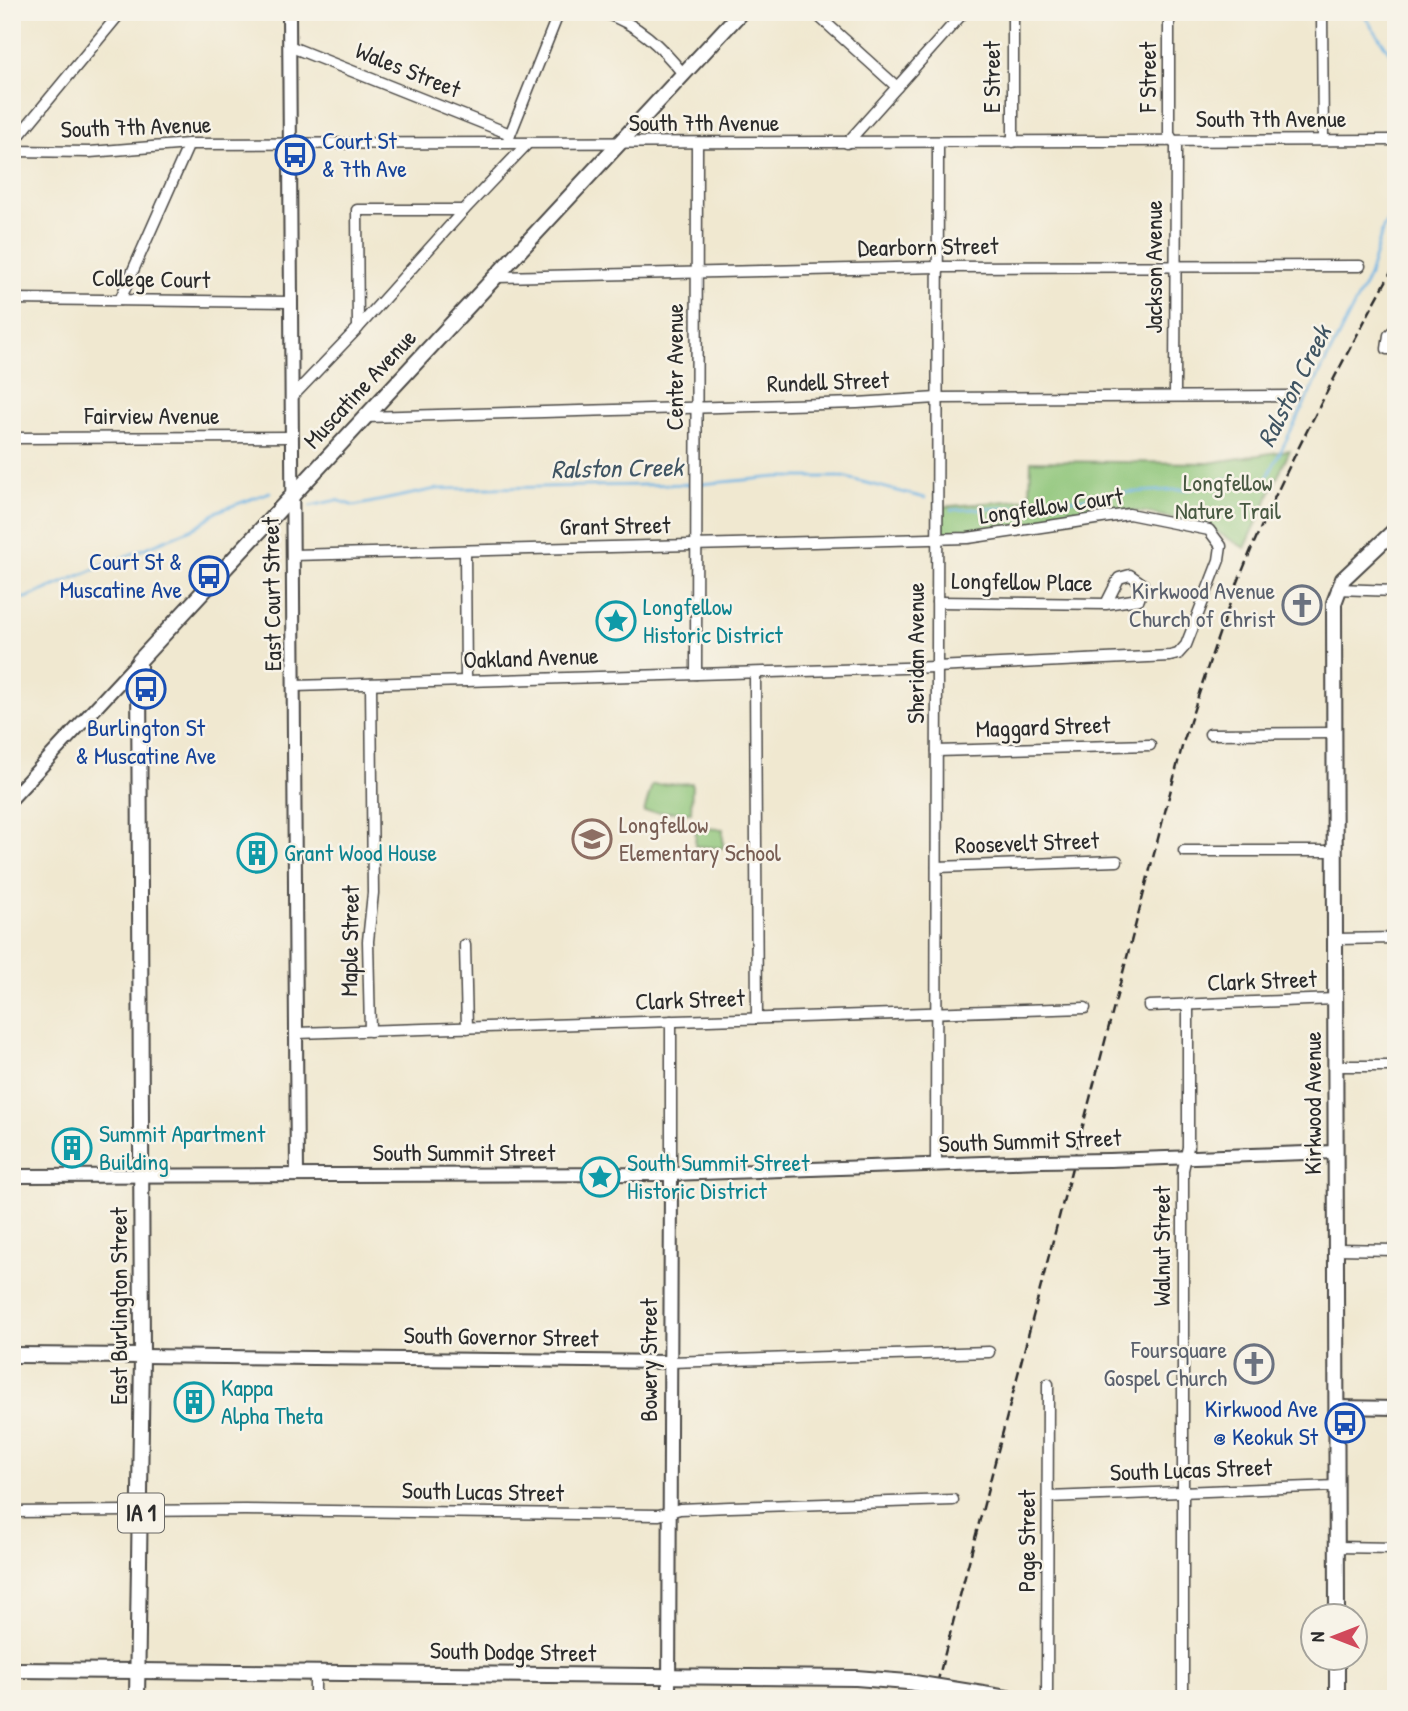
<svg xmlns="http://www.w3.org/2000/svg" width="1408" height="1711" font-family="'Patrick Hand',sans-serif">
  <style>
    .green { fill: #8cc477; stroke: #5c7851; stroke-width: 2 }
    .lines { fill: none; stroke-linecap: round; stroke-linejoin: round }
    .stream { stroke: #6db3e4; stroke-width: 2.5 }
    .minor-casing { stroke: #494744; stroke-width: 13 }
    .tertiary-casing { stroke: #494744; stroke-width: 16 }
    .secondary-casing { stroke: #494744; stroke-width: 18 }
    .primary-casing { stroke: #494744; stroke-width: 18 }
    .minor { stroke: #fff; stroke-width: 10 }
    .tertiary { stroke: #fff; stroke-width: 12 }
    .secondary { stroke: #fff; stroke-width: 14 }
    .primary { stroke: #fff; stroke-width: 14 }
    .rail { stroke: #2b2b2b; stroke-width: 2.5; stroke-dasharray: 10 5; stroke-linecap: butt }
    .tertiary-bridge-casing { stroke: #494744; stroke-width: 16; stroke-linecap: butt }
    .secondary-bridge-casing { stroke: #494744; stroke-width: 18; stroke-linecap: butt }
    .tertiary-bridge { stroke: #fff; stroke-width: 12 }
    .secondary-bridge { stroke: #fff; stroke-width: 14 }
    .labels { text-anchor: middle; stroke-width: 5; stroke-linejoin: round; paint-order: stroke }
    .shield { fill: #f7f3e8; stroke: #686764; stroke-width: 2 }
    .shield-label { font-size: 23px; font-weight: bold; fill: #2b2b2b }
    .street-label { font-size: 24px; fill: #2b2b2b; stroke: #f7f3e8 }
    .transit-label { font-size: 24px; fill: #164399; stroke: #f7f3e8; text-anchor: end }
    .park-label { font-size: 24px; fill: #485942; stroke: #f7f3e8 }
    .worship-label { font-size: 24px; fill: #5b616d; stroke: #f7f3e8; text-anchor: end }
    .culture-label { font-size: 24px; fill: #0d838f; stroke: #f7f3e8; text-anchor: start }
    .education-label { font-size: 24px; fill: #785e54; stroke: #f7f3e8; text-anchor: start }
    .water-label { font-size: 26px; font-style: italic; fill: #3f5462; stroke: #f7f3e8 }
  </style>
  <rect width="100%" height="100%" fill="#f7f3e8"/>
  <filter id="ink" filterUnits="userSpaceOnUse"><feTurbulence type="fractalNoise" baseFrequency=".0143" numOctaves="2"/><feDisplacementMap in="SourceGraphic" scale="14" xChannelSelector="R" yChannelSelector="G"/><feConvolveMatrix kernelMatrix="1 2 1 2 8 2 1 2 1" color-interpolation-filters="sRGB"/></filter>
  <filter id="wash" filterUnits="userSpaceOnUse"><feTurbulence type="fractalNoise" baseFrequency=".00686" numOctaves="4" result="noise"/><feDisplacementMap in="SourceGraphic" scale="28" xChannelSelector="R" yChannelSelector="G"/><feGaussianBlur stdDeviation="1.57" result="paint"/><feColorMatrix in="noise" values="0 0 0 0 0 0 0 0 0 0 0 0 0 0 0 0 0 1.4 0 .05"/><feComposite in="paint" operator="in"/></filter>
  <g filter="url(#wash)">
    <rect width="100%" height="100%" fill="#f0e8d0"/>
    <g class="green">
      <path d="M 1290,450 L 1245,548 L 1208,527 L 1150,513 L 1121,510 L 1056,522 L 942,533 L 941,507 L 1030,499 L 1031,461 L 1209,463 Z"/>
      <path d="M 692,783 L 691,812 L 644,812 L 652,785 Z"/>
      <path d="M 696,828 L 723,829 L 723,848 L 695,846 Z"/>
    </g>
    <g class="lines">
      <g class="stream">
        <path d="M 1362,12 L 1396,62"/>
        <path d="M 701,484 L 777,477 L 843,477 L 925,498"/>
        <path d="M 310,506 L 337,500 L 354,506 L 436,489 L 694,484"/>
        <path d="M 951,510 L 1024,507 L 1117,493 L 1190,489 L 1225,479 L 1265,482 L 1369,276 L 1383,228 L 1396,206"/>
        <path d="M 12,598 L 26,598 L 196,527 L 218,511 L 270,492"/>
      </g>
    </g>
  </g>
  <g filter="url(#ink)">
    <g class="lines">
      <g class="minor-casing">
        <g id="minor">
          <path d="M 602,12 C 638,24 661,46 684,75"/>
          <path d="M 814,12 L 897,87"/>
          <path d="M 1169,12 L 1169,134 L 1176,146 L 1175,395"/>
          <path d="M 1322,12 L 1323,140"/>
          <path d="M 289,46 L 510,134"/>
          <path d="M 508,140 L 559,12"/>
          <path d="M 1013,142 L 1013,12"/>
          <path d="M 847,143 L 964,12"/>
          <path d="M 12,144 L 121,12"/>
          <path d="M 12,151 L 90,152 L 189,144 L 1396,140"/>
          <path d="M 496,277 L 938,267 L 1360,266"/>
          <path d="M 12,299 L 290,302"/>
          <path d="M 120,300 L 189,144"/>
          <path d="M 358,328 L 464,210"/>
          <path d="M 1396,328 L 1389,335 L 1387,349 L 1396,349"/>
          <path d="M 291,398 L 358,328 L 357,210 L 464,210 L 527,144"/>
          <path d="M 366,417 L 857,403 L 937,398 L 1292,396"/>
          <path d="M 12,438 L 291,437"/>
          <path d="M 465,551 L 466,681"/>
          <path d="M 293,555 L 968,538 L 1129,514 L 1209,530 L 1221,546 L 1219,560 L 1186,645 L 1178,654 L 1170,656 L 936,667 L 295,686"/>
          <path d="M 1337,589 L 1396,591"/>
          <path d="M 937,602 L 1106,604 L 1139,599 L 1143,584 L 1130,575 L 1119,578 L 1106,604"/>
          <path d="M 755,673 L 757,1018"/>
          <path d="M 696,674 L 697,144"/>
          <path d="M 1210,734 L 1335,733"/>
          <path d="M 937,751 L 1150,745"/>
          <path d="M 1184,851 L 1335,851"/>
          <path d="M 937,867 L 1117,861"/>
          <path d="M 1336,939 L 1396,938"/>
          <path d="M 465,945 L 467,1028"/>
          <path d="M 1149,1006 L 1336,999"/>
          <path d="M 671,1021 L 671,1174"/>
          <path d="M 370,1031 L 368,941 L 373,893 L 371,684"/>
          <path d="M 297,1033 L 1085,1008"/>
          <path d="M 1336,1066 L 1396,1066"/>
          <path d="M 936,1165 L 938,143"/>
          <path d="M 1336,1249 L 1396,1250"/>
          <path d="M 670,1362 L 989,1352"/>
          <path d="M 1048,1497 L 1337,1486"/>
          <path d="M 12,1512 L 245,1510 L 659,1515 L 680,1509 L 730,1507 L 953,1500"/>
          <path d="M 1337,1547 L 1396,1548"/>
          <path d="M 315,1699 L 315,1672"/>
          <path d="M 1047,1699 L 1048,1384"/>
          <path d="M 1183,1699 L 1183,1170 L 1188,1147 L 1188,1004"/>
        </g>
      </g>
      <g class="tertiary-casing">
        <g id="tertiary">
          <path d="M 289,12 L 297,1175"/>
          <path d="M 12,798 L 139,661"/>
          <path d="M 1109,1160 L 1336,1152"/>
          <path d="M 12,1176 L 671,1174 L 1041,1161"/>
          <path d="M 142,1356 L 670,1362"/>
          <path d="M 1337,1407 L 1396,1408"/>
          <path d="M 669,1699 L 671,1174"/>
        </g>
      </g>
      <g class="secondary-casing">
        <g id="secondary">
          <path d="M 142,1356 L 139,661 L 741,12"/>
          <path d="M 1337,1616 L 1334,603 L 1343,579 L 1396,529"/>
          <path d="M 1337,1658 L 1337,1699"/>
          <path d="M 137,1671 L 856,1678 L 908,1682"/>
          <path d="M 983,1694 L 1013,1699"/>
        </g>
      </g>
      <g class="primary-casing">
        <g id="primary">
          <path d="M 12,1355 L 142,1356 L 137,1699"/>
          <path d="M 12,1670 L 137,1671"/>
        </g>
      </g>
      <use href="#minor" class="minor"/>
      <use href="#tertiary" class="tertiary"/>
      <use href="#secondary" class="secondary"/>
      <use href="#primary" class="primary"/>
      <path class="rail" d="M 933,1699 L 1183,743 C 1205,675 1226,608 1254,543 C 1296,447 1346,355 1396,263"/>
      <g class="tertiary-bridge-casing">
        <path id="tertiary-bridge" d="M 1041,1161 L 1109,1160"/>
      </g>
      <g class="secondary-bridge-casing">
        <path id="secondary-bridge" d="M 908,1682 L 983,1694"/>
      </g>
      <use href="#tertiary-bridge" class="tertiary-bridge"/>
      <use href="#secondary-bridge" class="secondary-bridge"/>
    </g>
  </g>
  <defs>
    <g id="bus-ring" transform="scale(2.0125)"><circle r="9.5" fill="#f7f3e8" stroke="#1a4fb4" stroke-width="1.5"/><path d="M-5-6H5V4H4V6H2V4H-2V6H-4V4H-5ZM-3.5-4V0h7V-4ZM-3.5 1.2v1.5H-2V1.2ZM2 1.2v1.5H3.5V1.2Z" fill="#1a4fb4"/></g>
    <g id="church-ring" transform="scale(2.0125)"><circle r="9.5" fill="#f7f3e8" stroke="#6b7280" stroke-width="1.5"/><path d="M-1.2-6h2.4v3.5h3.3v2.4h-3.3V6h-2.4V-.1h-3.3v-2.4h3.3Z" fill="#6b7280"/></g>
    <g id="sight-ring" transform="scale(2.0125)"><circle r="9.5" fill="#f7f3e8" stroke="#0f9aa8" stroke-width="1.5"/><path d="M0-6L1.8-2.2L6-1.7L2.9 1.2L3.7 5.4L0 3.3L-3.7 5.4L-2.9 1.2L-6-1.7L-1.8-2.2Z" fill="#0f9aa8"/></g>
    <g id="school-ring" transform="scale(2.0125)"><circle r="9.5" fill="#f7f3e8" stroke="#8d6e63" stroke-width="1.5"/><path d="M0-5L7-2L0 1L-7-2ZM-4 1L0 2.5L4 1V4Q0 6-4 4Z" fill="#8d6e63"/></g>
    <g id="building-ring" transform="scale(2.0125)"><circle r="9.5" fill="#f7f3e8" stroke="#0f9aa8" stroke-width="1.5"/><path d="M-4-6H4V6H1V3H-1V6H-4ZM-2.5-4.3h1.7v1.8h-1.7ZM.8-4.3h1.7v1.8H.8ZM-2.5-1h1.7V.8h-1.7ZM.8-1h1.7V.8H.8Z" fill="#0f9aa8"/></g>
  </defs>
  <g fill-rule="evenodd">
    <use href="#bus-ring" x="295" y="155"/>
    <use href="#bus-ring" x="209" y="576"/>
    <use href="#church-ring" x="1302" y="605"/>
    <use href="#sight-ring" x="616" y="621"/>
    <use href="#bus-ring" x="146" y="689"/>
    <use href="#school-ring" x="592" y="839"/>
    <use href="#building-ring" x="257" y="853"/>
    <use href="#building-ring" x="72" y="1148"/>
    <use href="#sight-ring" x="600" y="1177"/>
    <use href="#church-ring" x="1254" y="1364"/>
    <use href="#building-ring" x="194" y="1402"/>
    <use href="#bus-ring" x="1345" y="1423"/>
  </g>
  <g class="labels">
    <rect class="shield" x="118" y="1493.5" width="46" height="39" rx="5"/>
    <g class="shield-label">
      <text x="141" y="1521">IA 1</text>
    </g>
    <g class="street-label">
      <text transform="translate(408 70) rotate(22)" y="8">Wales Street</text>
      <text transform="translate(992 77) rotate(-90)" y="8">E Street</text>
      <text transform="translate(1148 77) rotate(-90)" y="8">F Street</text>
      <text x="1271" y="127">South 7th Avenue</text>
      <text x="704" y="131">South 7th Avenue</text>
      <text transform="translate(136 127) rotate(-2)" y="8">South 7th Avenue</text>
      <text transform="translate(928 247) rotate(-1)" y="8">Dearborn Street</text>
      <text transform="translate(1154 267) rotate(-90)" y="8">Jackson Avenue</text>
      <text transform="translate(151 279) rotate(1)" y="8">College Court</text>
      <text transform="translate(675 367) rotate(-90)" y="8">Center Avenue</text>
      <text transform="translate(828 382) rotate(-2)" y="8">Rundell Street</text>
      <text transform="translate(360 389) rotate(-47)" y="8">Muscatine Avenue</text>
      <text x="152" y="424">Fairview Avenue</text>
      <text transform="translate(1051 506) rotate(-8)" y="8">Longfellow Court</text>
      <text transform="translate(615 526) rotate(-1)" y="8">Grant Street</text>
      <text transform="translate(1022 582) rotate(1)" y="8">Longfellow Place</text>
      <text transform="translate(272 594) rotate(-91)" y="8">East Court Street</text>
      <text transform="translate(916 653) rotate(-90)" y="8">Sheridan Avenue</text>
      <text transform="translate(531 658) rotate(-2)" y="8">Oakland Avenue</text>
      <text transform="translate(1043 727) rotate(-2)" y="8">Maggard Street</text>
      <text transform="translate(1027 843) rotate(-2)" y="8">Roosevelt Street</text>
      <text transform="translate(350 941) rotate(-89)" y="8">Maple Street</text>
      <text transform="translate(1262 981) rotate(-2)" y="8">Clark Street</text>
      <text transform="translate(690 1000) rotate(-2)" y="8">Clark Street</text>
      <text transform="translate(1313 1103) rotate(-90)" y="8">Kirkwood Avenue</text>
      <text transform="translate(1030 1141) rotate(-2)" y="8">South Summit Street</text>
      <text x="464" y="1161">South Summit Street</text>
      <text transform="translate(1162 1246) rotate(-90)" y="8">Walnut Street</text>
      <text transform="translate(119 1306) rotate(-90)" y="8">East Burlington Street</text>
      <text transform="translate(501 1337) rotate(1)" y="8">South Governor Street</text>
      <text transform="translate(649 1360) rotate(-90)" y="8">Bowery Street</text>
      <text transform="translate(1191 1470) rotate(-2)" y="8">South Lucas Street</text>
      <text transform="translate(483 1492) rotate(1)" y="8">South Lucas Street</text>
      <text transform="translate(1027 1541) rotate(-90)" y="8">Page Street</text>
      <text transform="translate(513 1652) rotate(1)" y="8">South Dodge Street</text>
    </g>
    <g class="transit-label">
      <text x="322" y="149" text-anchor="start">Court St<tspan x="322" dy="28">&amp; 7th Ave</tspan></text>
      <text x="182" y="570">Court St &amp;<tspan x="182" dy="28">Muscatine Ave</tspan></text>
      <text x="146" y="736" text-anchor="middle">Burlington St<tspan x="146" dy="28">&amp; Muscatine Ave</tspan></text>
      <text x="1318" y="1417">Kirkwood Ave<tspan x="1318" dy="28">@ Keokuk St</tspan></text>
    </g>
    <g class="park-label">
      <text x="1228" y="491">Longfellow<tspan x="1228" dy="28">Nature Trail</tspan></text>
    </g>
    <g class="worship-label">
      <text x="1275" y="599">Kirkwood Avenue<tspan x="1275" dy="28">Church of Christ</tspan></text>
      <text x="1227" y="1358">Foursquare<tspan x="1227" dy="28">Gospel Church</tspan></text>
    </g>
    <g class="culture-label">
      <text x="643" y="615">Longfellow<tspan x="643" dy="28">Historic District</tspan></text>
      <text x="284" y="861">Grant Wood House</text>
      <text x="99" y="1142">Summit Apartment<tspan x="99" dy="28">Building</tspan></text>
      <text x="627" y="1171">South Summit Street<tspan x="627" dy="28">Historic District</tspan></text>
      <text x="221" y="1396">Kappa<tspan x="221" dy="28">Alpha Theta</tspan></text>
    </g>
    <g class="education-label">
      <text x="619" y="833">Longfellow<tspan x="619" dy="28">Elementary School</tspan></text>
    </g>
    <g class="water-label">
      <text transform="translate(1294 386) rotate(-63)" y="9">Ralston Creek</text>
      <text transform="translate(617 468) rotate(-1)" y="9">Ralston Creek</text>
    </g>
  </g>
  <rect width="1408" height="1711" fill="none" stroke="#f7f3e8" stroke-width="42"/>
  <g transform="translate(1334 1637) rotate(270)"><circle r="33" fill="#f7f3e8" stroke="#a5a39c" stroke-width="2"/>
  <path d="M0-5L12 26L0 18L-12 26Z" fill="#d1495b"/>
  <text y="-10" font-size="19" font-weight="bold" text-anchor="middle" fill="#2b2b2b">N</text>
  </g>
</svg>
